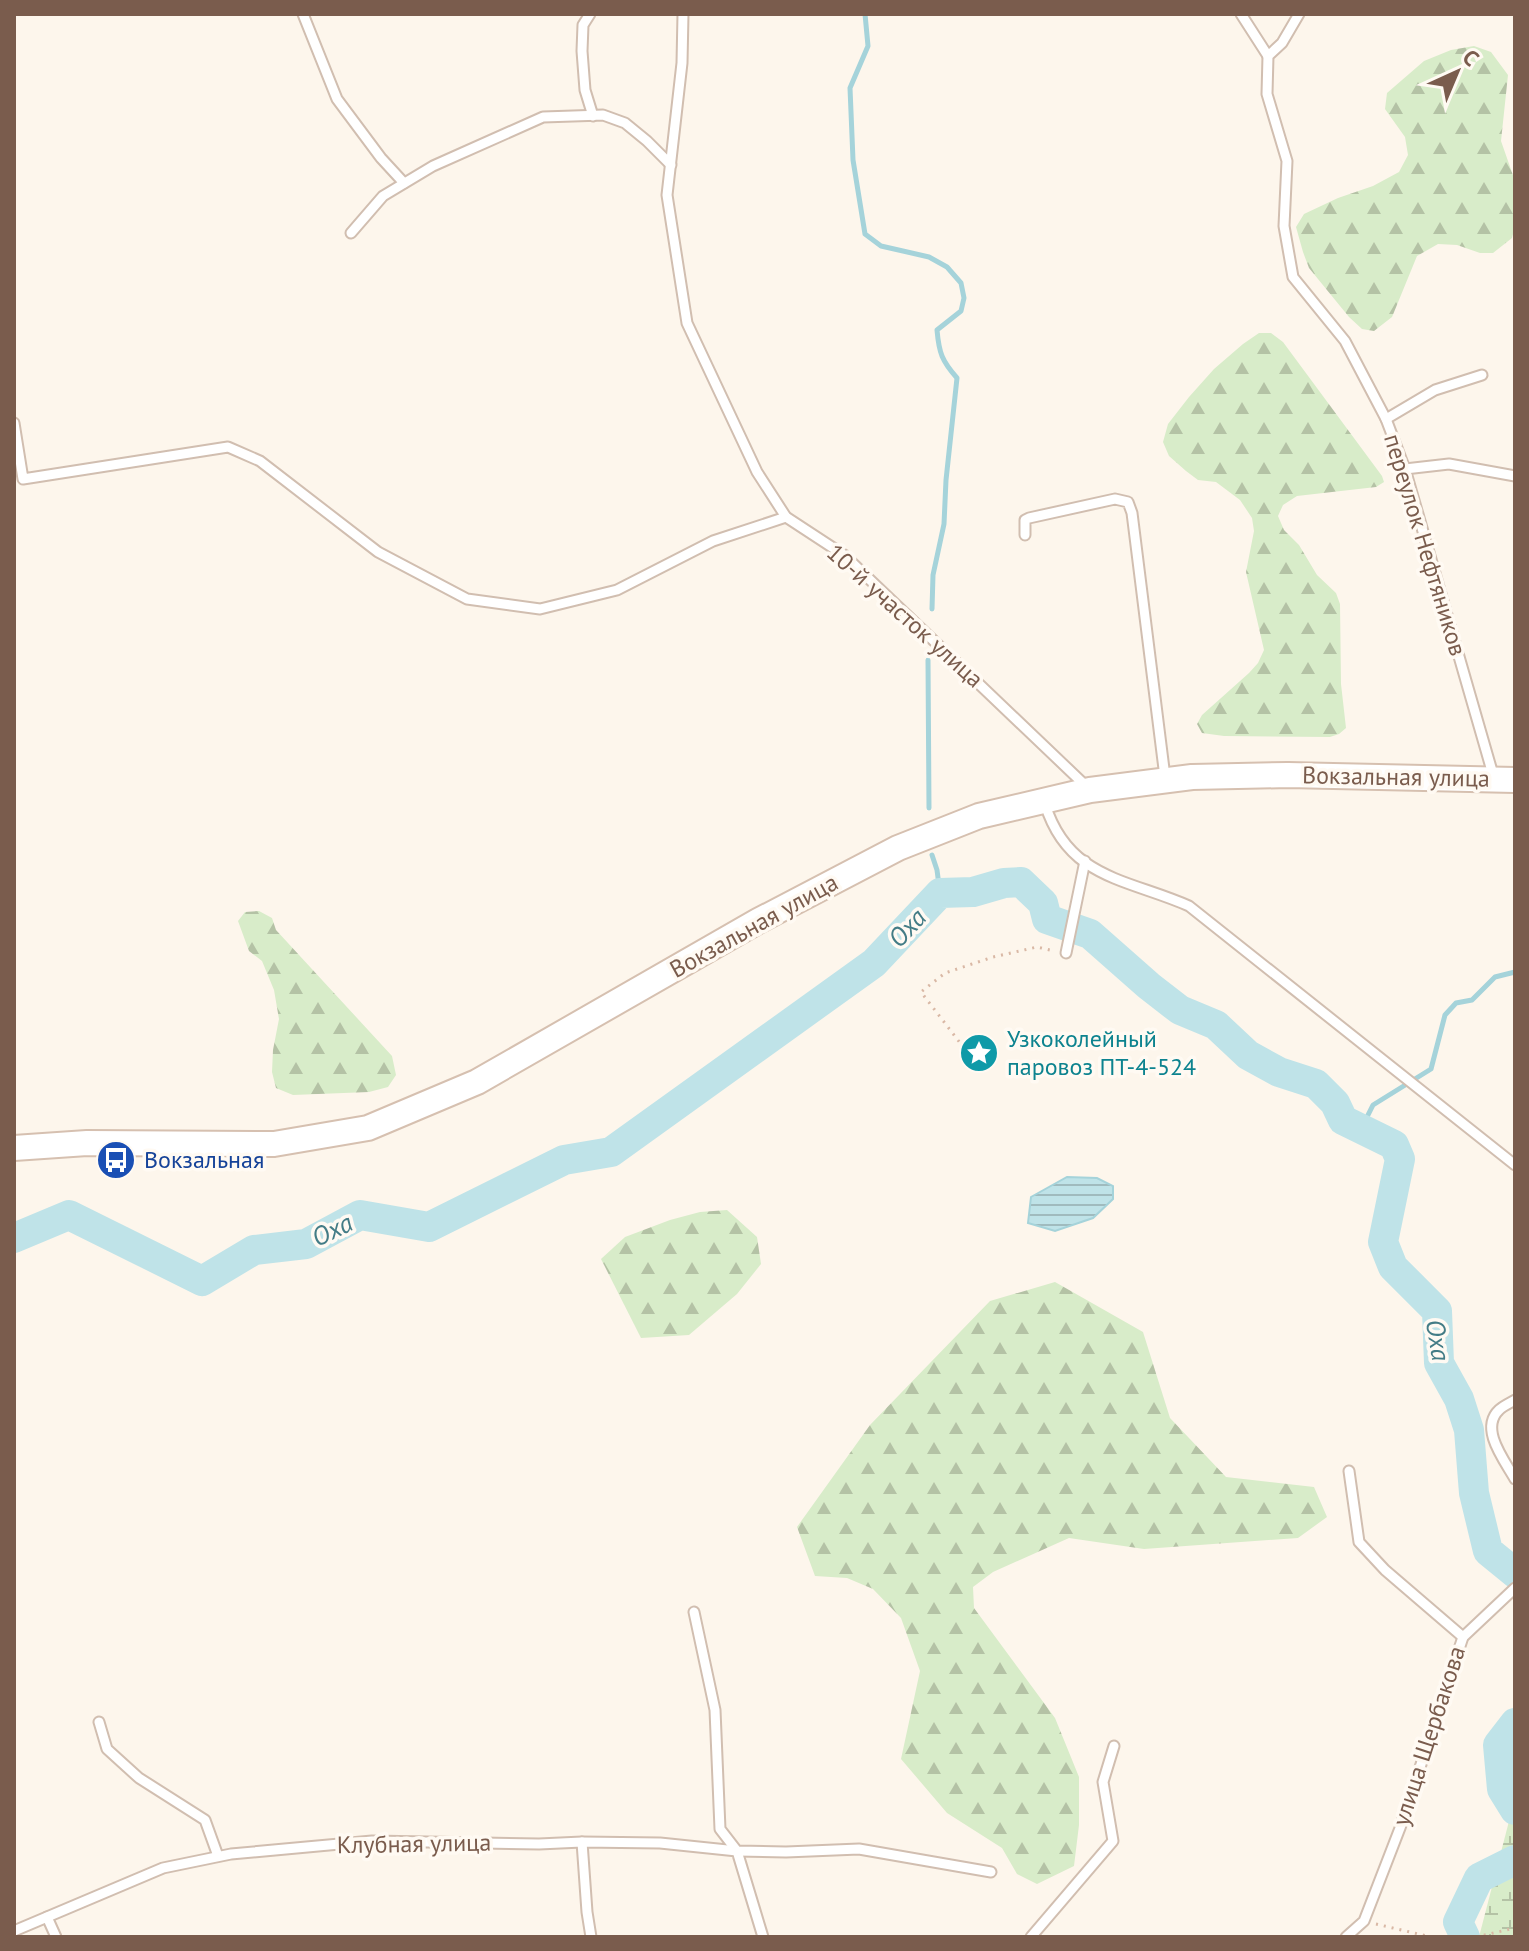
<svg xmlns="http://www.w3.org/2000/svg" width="1529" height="1951" font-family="'PT Sans',sans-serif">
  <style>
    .forest { fill: url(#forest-firs) }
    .wetland { fill: url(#wetland-marsh) }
    .water { fill: url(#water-rules); stroke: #a5d3da; stroke-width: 2 }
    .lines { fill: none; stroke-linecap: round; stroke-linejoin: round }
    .stream { stroke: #a5d3da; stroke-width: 5 }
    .river { stroke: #bfe3e8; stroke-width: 30 }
    .lane-casing { stroke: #d1beb0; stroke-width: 13 }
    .secondary-casing { stroke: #d6c0b0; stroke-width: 28 }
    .path { stroke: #d9b8a5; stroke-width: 3; stroke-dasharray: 2 6; stroke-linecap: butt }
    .lane { stroke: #fff; stroke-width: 9 }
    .secondary { stroke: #fff; stroke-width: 24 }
    .labels { text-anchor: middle; stroke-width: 7; stroke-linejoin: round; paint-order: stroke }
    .street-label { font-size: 24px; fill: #7a5c4d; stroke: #fffaf3 }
    .culture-label { font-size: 24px; fill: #0d838f; stroke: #fffaf3; text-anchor: start }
    .transit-label { font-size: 24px; fill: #164399; stroke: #fffaf3; text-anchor: start }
    .water-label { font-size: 26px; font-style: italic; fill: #437c86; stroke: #fffaf3 }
  </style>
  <defs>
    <pattern id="forest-firs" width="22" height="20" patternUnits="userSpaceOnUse" patternTransform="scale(2)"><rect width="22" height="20" fill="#d8ecc9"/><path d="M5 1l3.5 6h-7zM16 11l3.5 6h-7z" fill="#b4c2a5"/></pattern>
    <pattern id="wetland-marsh" width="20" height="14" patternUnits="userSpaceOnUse" patternTransform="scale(2)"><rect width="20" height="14" fill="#d8ecc9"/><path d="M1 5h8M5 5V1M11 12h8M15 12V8" fill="none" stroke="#b4c2a5"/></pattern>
    <pattern id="water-rules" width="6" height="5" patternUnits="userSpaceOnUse" patternTransform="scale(2)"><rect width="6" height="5" fill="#bfe3e8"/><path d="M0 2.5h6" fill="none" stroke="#a0bbbe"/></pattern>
  </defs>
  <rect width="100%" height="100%" fill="#fdf6ec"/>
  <g class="forest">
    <path d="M 1474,46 L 1491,52 L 1508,75 L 1501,141 L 1515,181 L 1515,226 L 1512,238 L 1493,253 L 1480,253 L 1457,245 L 1438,244 L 1417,256 L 1392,317 L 1374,331 L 1362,329 L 1349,317 L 1309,268 L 1303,252 L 1296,227 L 1304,214 L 1338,198 L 1373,186 L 1399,172 L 1408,155 L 1405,137 L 1385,109 L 1387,93 L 1424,61 L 1451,50 Z"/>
    <path d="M 1259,333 L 1271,333 L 1283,342 L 1382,476 L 1384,482 L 1376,487 L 1297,496 L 1283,505 L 1278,516 L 1284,530 L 1299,545 L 1317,575 L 1336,593 L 1340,604 L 1341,684 L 1346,728 L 1339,734 L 1330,737 L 1224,736 L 1202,733 L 1197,724 L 1202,715 L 1249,673 L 1258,663 L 1264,650 L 1246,572 L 1254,531 L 1252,518 L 1240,500 L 1216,482 L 1198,480 L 1186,471 L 1169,456 L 1163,442 L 1168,424 L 1189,397 L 1214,369 L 1243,344 Z"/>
    <path d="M 259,911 L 272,918 L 276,930 L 392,1056 L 396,1075 L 388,1087 L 369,1092 L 293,1095 L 276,1088 L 272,1072 L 273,1050 L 279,1019 L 274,990 L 262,961 L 249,951 L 238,921 L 245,912 Z"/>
    <path d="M 727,1210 L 757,1237 L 761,1264 L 737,1294 L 689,1335 L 641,1338 L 601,1259 L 625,1237 L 670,1220 L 700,1212 Z"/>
    <path d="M 1055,1282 L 1143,1332 L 1170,1418 L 1226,1477 L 1314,1487 L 1327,1517 L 1298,1538 L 1144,1549 L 1069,1538 L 993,1572 L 973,1587 L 974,1608 L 1055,1718 L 1079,1777 L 1079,1825 L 1074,1866 L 1037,1884 L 1017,1874 L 1002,1848 L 947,1813 L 901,1759 L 920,1671 L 901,1618 L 873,1589 L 847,1578 L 815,1576 L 797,1527 L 870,1425 L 990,1301 Z"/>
  </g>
  <path class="wetland" d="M 1515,1798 L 1515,1937 L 1479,1937 Z"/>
  <path class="water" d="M 1067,1177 L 1097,1178 L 1113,1186 L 1113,1199 L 1093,1218 L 1055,1231 L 1028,1223 L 1031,1197 Z"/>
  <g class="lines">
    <g class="stream">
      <path d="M 865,14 L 868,46 L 850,88 L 853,160 L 865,234 L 881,246 L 929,257 L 947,267 L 961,283 L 964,298 L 961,311 L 937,330 C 939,353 942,361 957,378 L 946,480 L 944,524 L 933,575 L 932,609"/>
      <path d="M 928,660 L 929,808"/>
      <path d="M 932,855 L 937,870 L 940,893"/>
      <path d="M 1361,1129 L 1373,1105 L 1431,1069 L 1445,1015 L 1456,1003 L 1472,1000 L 1495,977 L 1515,972"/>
    </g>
    <g class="river">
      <path d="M 14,1238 L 69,1215 L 202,1281 L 254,1250 L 306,1244 L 360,1215 L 429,1227 L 564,1160 L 611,1152 L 874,963 L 940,893 L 973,892 L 1004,883 L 1021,882 L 1043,903 L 1047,919 L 1090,934 L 1149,986 L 1180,1010 L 1216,1025 L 1248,1055 L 1279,1072 L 1316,1084 L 1335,1103 L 1343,1120 L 1394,1145 L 1400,1159 L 1383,1242 L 1393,1267 L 1437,1311 L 1439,1363 L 1459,1399 L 1469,1430 L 1474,1493 L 1488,1551 L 1515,1573"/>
      <path d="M 1515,1723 L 1498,1745 L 1502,1789 L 1515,1810"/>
      <path d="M 1465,1937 L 1458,1922 L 1479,1878 L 1515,1860"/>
    </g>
    <g class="lane-casing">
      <g id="lane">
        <path d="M 303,14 L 337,99 L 381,158 L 404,183"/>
        <path d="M 590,14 L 583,25 L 582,51 L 585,90 L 593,116"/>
        <path d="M 683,14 L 682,63 L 667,195 L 687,323 L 757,472 L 786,517 L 844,555 L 1088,788"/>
        <path d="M 1241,14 L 1268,56"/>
        <path d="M 1299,14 L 1282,43 L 1268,56 L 1267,94 L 1287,161 L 1284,226 L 1293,277 L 1345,341 L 1386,419 L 1405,469 L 1494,778"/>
        <path d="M 351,233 L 383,196 L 433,166 L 543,117 L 603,115 L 625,123 L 647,141 L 671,165"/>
        <path d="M 1386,419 L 1435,390 L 1482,375"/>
        <path d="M 14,423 L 23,479 L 228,447 L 260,461 L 378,552 L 467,599 L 540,609 L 617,590 L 713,541 L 786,517"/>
        <path d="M 1405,469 L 1449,464 L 1515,476"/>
        <path d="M 1025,535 L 1025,520 L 1029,518 L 1115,499 L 1128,502 L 1132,513 L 1165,777"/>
        <path d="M 1045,804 C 1068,879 1128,879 1189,906 L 1515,1165"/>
        <path d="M 1066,953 L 1085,861"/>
        <path d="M 1515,1400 C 1510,1403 1503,1406 1499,1410 C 1479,1429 1505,1461 1515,1479"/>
        <path d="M 1349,1471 L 1359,1542 L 1385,1570 L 1463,1637"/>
        <path d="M 694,1612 L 715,1710 L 720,1829 L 737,1851 L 786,1852 L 859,1849 L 991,1872"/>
        <path d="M 99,1722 L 107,1749 L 139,1778 L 205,1820 L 218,1856"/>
        <path d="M 582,1842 L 587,1912 L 591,1937"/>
        <path d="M 47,1917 L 56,1937"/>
        <path d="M 14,1931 L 163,1868 L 231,1854 L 372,1841 L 539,1844 L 582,1842 L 660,1843 L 737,1851 L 763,1937"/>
        <path d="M 1031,1937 L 1113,1841 L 1103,1782 L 1114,1746"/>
        <path d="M 1346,1937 L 1364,1921 L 1400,1828 L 1463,1637 L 1515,1588"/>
      </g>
    </g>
    <g class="secondary-casing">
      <path id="secondary" d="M 14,1148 L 87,1143 L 274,1144 L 368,1128 L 477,1082 L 758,921 L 898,848 L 979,816 L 1090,790 L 1192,777 L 1288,775 L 1515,780"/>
    </g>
    <g class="path">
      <path d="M 964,1048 L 921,992 L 945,973 L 993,957 L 1037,947 L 1054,951"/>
      <path d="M 1376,1924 L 1431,1937"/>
      <path d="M 1476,1937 L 1515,1928"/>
    </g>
    <use href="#lane" class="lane"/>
    <use href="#secondary" class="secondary"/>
  </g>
  <defs>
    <g id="sight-disc" transform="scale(2)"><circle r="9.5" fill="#0f9aa8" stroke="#fffaf3"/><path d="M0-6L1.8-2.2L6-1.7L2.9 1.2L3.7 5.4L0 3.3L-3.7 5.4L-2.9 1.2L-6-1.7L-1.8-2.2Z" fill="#fff"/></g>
    <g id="bus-disc" transform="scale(2)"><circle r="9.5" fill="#1a4fb4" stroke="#fffaf3"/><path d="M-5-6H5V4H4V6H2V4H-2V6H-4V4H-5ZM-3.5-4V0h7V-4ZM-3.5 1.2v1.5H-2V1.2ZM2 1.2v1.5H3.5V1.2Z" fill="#fff"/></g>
  </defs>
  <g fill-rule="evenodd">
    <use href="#sight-disc" x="979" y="1053"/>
    <use href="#bus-disc" x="116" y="1160"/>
  </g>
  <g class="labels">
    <g class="street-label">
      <text transform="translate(1425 545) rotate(73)" y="8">переулок Нефтяников</text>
      <text transform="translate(905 616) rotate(42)" y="8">10-й участок улица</text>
      <text transform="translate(1396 777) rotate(1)" y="8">Вокзальная улица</text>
      <text transform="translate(754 926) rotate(-29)" y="8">Вокзальная улица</text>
      <text transform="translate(1429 1736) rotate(-72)" y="8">улица Щербакова</text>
      <text transform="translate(414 1844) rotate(-1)" y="8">Клубная улица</text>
    </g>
    <g class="culture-label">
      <text x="1007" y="1047">Узкоколейный<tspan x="1007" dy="28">паровоз ПТ-4-524</tspan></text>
    </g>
    <g class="transit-label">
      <text x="144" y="1168">Вокзальная</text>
    </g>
    <g class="water-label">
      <text transform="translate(907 928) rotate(-47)" y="9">Оха</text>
      <text transform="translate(332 1230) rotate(-26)" y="9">Оха</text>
      <text transform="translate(1438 1340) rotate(81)" y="9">Оха</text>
    </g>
  </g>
  <rect width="1529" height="1951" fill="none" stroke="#7a5c4d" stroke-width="32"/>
  <g transform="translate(1457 72) rotate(44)" stroke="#fffaf3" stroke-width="6" paint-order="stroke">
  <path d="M0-6L14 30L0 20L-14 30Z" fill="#7a5c4d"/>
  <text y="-12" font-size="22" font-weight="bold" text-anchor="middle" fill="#7a5c4d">С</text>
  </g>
</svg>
